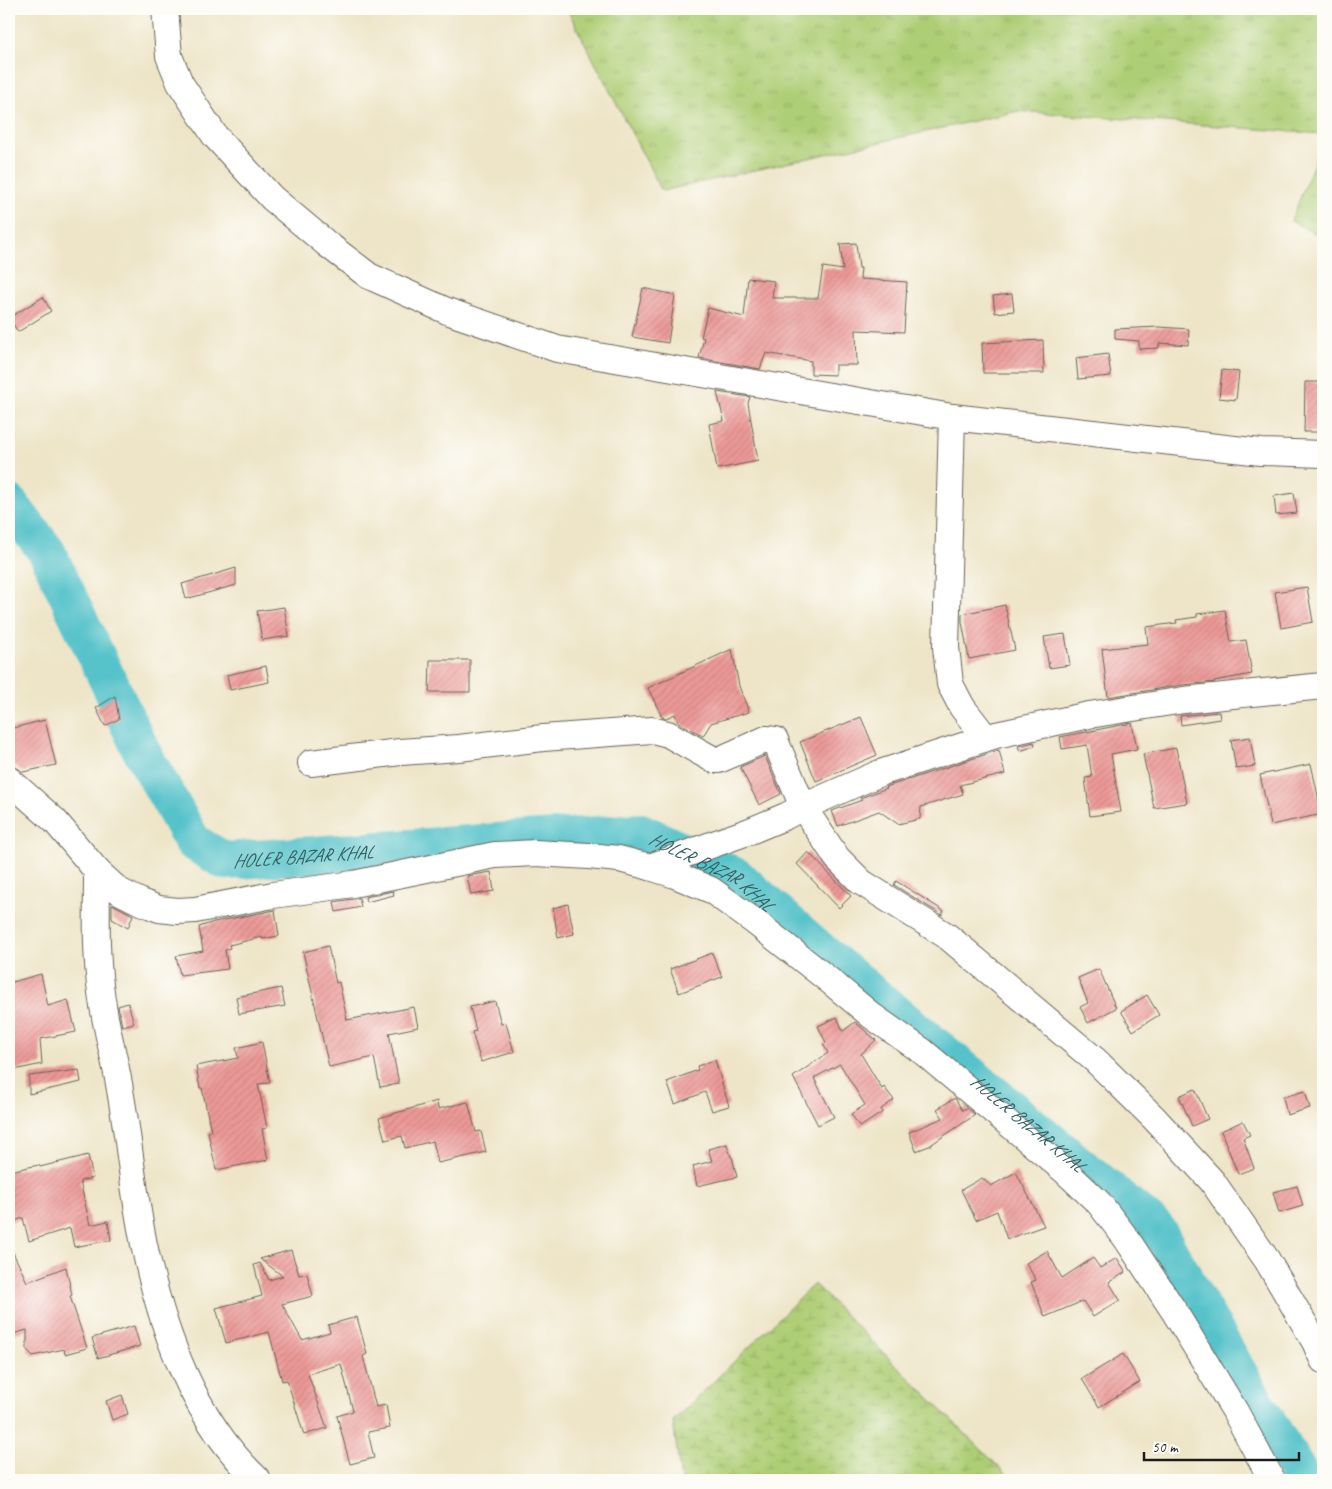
<svg xmlns="http://www.w3.org/2000/svg" width="1332" height="1489" font-family="Caveat,sans-serif">
  <style>
    .grass { fill: url(#grass-tufts); stroke: #657548 }
    .wetland { fill: url(#wetland-marsh); stroke: #657548 }
    .lines { fill: none; stroke-linecap: round; stroke-linejoin: round }
    .river { stroke: #56c3ca; stroke-width: 38 }
    .building { fill: url(#building-hatch) }
    .minor-casing { stroke: #666258; stroke-width: 28 }
    .minor { stroke: #fff; stroke-width: 26 }
    .labels { text-anchor: middle; stroke-width: 5; stroke-linejoin: round; paint-order: stroke }
    .water-label { font-size: 19px; font-style: italic; fill: #335f62; stroke: #fdfcf7 }
  </style>
  <defs>
    <pattern id="grass-tufts" width="24" height="20" patternUnits="userSpaceOnUse" patternTransform="scale(1.25)"><rect width="24" height="20" fill="#aece75"/><path d="M3 7l-1-3M5 7V3M7 7l1-3M15 17l-1-3M17 17v-4M19 17l1-3" fill="none" stroke="#95b065"/></pattern>
    <pattern id="wetland-marsh" width="20" height="14" patternUnits="userSpaceOnUse" patternTransform="scale(1.25)"><rect width="20" height="14" fill="#aece75"/><path d="M1 5h8M5 5V1M11 12h8M15 12V8" fill="none" stroke="#95b065"/></pattern>
    <pattern id="building-hatch" width="6" height="6" patternUnits="userSpaceOnUse" patternTransform="scale(1.25)"><rect width="6" height="6" fill="#ec9997"/><path d="M-1 1l2-2M0 6l6-6M5 7l2-2" fill="none" stroke="#ca8382"/></pattern>
  </defs>
  <rect width="100%" height="100%" fill="#fdfcf7"/>
  <filter id="ink" filterUnits="userSpaceOnUse"><feTurbulence type="fractalNoise" baseFrequency=".02" numOctaves="2"/><feDisplacementMap in="SourceGraphic" scale="10" xChannelSelector="R" yChannelSelector="G"/><feConvolveMatrix kernelMatrix="1 2 1 2 8 2 1 2 1" color-interpolation-filters="sRGB"/></filter>
  <filter id="wash" filterUnits="userSpaceOnUse"><feTurbulence type="fractalNoise" baseFrequency=".0096" numOctaves="4" result="noise"/><feDisplacementMap in="SourceGraphic" scale="20" xChannelSelector="R" yChannelSelector="G"/><feGaussianBlur stdDeviation="1.12" result="paint"/><feColorMatrix in="noise" values="0 0 0 0 0 0 0 0 0 0 0 0 0 0 0 0 0 1.4 0 .05"/><feComposite in="paint" operator="in"/></filter>
  <g filter="url(#wash)">
    <rect width="100%" height="100%" fill="#eee5c8"/>
    <g class="grass">
      <path d="M 567,9 L 1323,9 L 1323,134 L 1018,111 L 662,191 Z"/>
      <path d="M 1323,141 L 1323,237 L 1291,221 Z"/>
    </g>
    <path class="wetland" d="M 814,1284 L 1009,1477 L 1010,1480 L 681,1480 L 673,1421 Z"/>
    <g class="lines">
      <path class="river" id="s1" d="M 9,503 L 47,552 L 142,752 L 193,842 L 225,861 L 641,832 L 737,877 L 823,953 L 1156,1228 L 1247,1388 L 1303,1480"/>
    </g>
    <g id="blocks">
      <g class="building">
        <path d="M 856,243 L 859,268 L 861,268 L 860,279 L 907,282 L 904,332 L 856,330 L 857,365 L 835,365 L 835,375 L 811,374 L 811,361 L 766,353 L 760,369 L 699,358 L 704,338 L 701,337 L 708,308 L 744,317 L 748,278 L 774,281 L 772,298 L 818,298 L 823,267 L 843,270 L 840,244 Z"/>
        <path d="M 643,288 L 675,295 L 668,343 L 632,337 Z"/>
        <path d="M 1012,294 L 1014,311 L 995,313 L 993,296 Z"/>
        <path d="M 43,297 L 51,311 L 18,332 L 9,318 Z"/>
        <path d="M 1159,327 L 1189,329 L 1188,345 L 1159,343 L 1159,348 L 1139,349 L 1139,341 L 1115,339 L 1115,329 Z"/>
        <path d="M 1043,340 L 1044,373 L 983,373 L 982,343 Z"/>
        <path d="M 1108,354 L 1111,376 L 1078,379 L 1076,358 Z"/>
        <path d="M 1222,370 L 1239,372 L 1236,400 L 1219,398 Z"/>
        <path d="M 1305,382 L 1323,382 L 1323,432 L 1304,432 Z"/>
        <path d="M 717,392 L 750,397 L 748,403 L 758,461 L 717,469 L 709,424 L 724,421 Z"/>
        <path d="M 1294,493 L 1297,513 L 1276,515 L 1274,496 Z"/>
        <path d="M 236,568 L 236,585 L 186,599 L 182,584 Z"/>
        <path d="M 1307,587 L 1313,622 L 1281,628 L 1275,592 Z"/>
        <path d="M 1005,605 L 1015,650 L 969,659 L 962,622 L 962,614 Z"/>
        <path d="M 284,607 L 289,636 L 262,640 L 257,611 Z"/>
        <path d="M 1225,610 L 1231,642 L 1246,640 L 1252,674 L 1214,681 L 1215,682 L 1182,685 L 1108,697 L 1102,649 L 1148,644 L 1146,627 L 1177,623 L 1176,620 L 1197,617 L 1197,614 Z"/>
        <path d="M 1065,634 L 1070,665 L 1049,668 L 1044,637 Z"/>
        <path d="M 732,649 L 739,686 L 749,712 L 711,723 L 703,736 L 678,722 L 675,714 L 666,718 L 662,717 L 648,688 Z"/>
        <path d="M 430,660 L 470,660 L 470,692 L 429,692 Z"/>
        <path d="M 266,666 L 269,682 L 230,690 L 227,675 Z"/>
        <path d="M 115,696 L 119,719 L 105,726 L 96,708 Z"/>
        <path d="M 1219,712 L 1220,719 L 1181,725 L 1180,716 Z"/>
        <path d="M 861,717 L 877,755 L 816,781 L 800,742 Z"/>
        <path d="M 45,720 L 56,765 L 23,772 L 13,765 L 9,765 L 9,729 Z"/>
        <path d="M 1132,723 L 1137,749 L 1111,754 L 1121,812 L 1090,816 L 1085,778 L 1092,777 L 1087,745 L 1062,749 L 1060,737 Z"/>
        <path d="M 1250,737 L 1255,766 L 1236,769 L 1231,740 Z"/>
        <path d="M 1034,742 L 1035,746 L 1020,751 L 1018,746 Z"/>
        <path d="M 1176,748 L 1187,803 L 1154,808 L 1143,754 Z"/>
        <path d="M 999,750 L 1005,774 L 960,785 L 963,794 L 921,807 L 920,819 L 898,824 L 879,811 L 838,826 L 832,811 L 862,800 L 860,798 L 887,788 L 886,787 Z"/>
        <path d="M 765,756 L 781,794 L 759,805 L 740,767 Z"/>
        <path d="M 1311,764 L 1322,814 L 1271,825 L 1260,775 Z"/>
        <path d="M 808,852 L 851,896 L 839,908 L 797,864 Z"/>
        <path d="M 491,872 L 494,891 L 471,895 L 467,876 Z"/>
        <path d="M 896,881 L 944,911 L 942,915 L 894,885 Z"/>
        <path d="M 393,891 L 394,895 L 366,902 L 365,897 Z"/>
        <path d="M 359,898 L 361,907 L 336,912 L 334,902 Z"/>
        <path d="M 112,904 L 133,915 L 128,928 L 112,919 Z"/>
        <path d="M 568,904 L 574,934 L 558,938 L 553,908 Z"/>
        <path d="M 275,910 L 279,936 L 262,939 L 262,937 L 229,945 L 230,948 L 225,950 L 228,969 L 180,975 L 176,956 L 203,951 L 199,927 L 214,922 Z"/>
        <path d="M 328,946 L 336,983 L 339,982 L 347,1020 L 414,1007 L 418,1027 L 389,1033 L 399,1084 L 380,1087 L 374,1057 L 329,1067 L 303,952 Z"/>
        <path d="M 712,953 L 722,977 L 679,993 L 670,969 Z"/>
        <path d="M 1099,969 L 1116,1008 L 1088,1023 L 1080,1007 L 1088,1003 L 1078,978 Z"/>
        <path d="M 41,974 L 48,1006 L 68,1000 L 76,1032 L 40,1039 L 42,1064 L 9,1071 L 9,983 Z"/>
        <path d="M 281,988 L 285,1006 L 239,1014 L 236,997 Z"/>
        <path d="M 1147,995 L 1159,1015 L 1133,1031 L 1121,1011 Z"/>
        <path d="M 495,1001 L 501,1024 L 506,1023 L 514,1052 L 481,1062 L 472,1032 L 476,1031 L 470,1007 Z"/>
        <path d="M 128,1003 L 134,1023 L 122,1026 L 118,1006 Z"/>
        <path d="M 837,1017 L 843,1031 L 855,1022 L 876,1040 L 861,1054 L 882,1089 L 884,1087 L 894,1100 L 881,1109 L 883,1112 L 860,1127 L 851,1114 L 865,1105 L 840,1064 L 814,1078 L 834,1117 L 818,1125 L 793,1077 L 828,1053 L 823,1044 L 826,1043 L 818,1026 Z"/>
        <path d="M 262,1042 L 270,1083 L 258,1084 L 267,1128 L 262,1129 L 268,1160 L 216,1170 L 208,1132 L 211,1131 L 202,1088 L 200,1088 L 196,1066 L 238,1058 L 236,1048 Z"/>
        <path d="M 715,1060 L 729,1106 L 712,1111 L 705,1092 L 675,1104 L 667,1082 L 698,1070 L 697,1066 Z"/>
        <path d="M 79,1070 L 81,1082 L 29,1094 L 29,1076 Z"/>
        <path d="M 1195,1089 L 1208,1119 L 1192,1126 L 1179,1096 Z"/>
        <path d="M 1305,1091 L 1310,1108 L 1287,1115 L 1283,1097 Z"/>
        <path d="M 955,1098 L 962,1110 L 967,1108 L 975,1115 L 929,1146 L 916,1151 L 909,1132 L 943,1118 L 937,1109 Z"/>
        <path d="M 437,1101 L 438,1109 L 468,1102 L 476,1132 L 481,1131 L 486,1152 L 438,1163 L 433,1141 L 405,1148 L 402,1136 L 385,1140 L 379,1118 Z"/>
        <path d="M 1243,1121 L 1250,1135 L 1243,1138 L 1254,1168 L 1238,1174 L 1221,1131 Z"/>
        <path d="M 727,1144 L 731,1157 L 732,1157 L 737,1177 L 697,1186 L 693,1166 L 712,1161 L 708,1149 Z"/>
        <path d="M 88,1155 L 93,1178 L 80,1181 L 90,1225 L 108,1221 L 111,1240 L 74,1247 L 70,1228 L 29,1241 L 23,1218 L 9,1223 L 9,1171 L 39,1165 L 40,1167 Z"/>
        <path d="M 1016,1172 L 1044,1226 L 1007,1239 L 997,1211 L 976,1220 L 961,1190 L 982,1178 L 991,1186 Z"/>
        <path d="M 1297,1186 L 1303,1206 L 1279,1213 L 1273,1192 Z"/>
        <path d="M 9,1244 L 27,1282 L 66,1267 L 72,1295 L 70,1296 L 87,1348 L 65,1354 L 64,1349 L 33,1356 L 27,1350 L 27,1330 L 9,1335 Z"/>
        <path d="M 291,1250 L 299,1275 L 307,1274 L 313,1296 L 282,1304 L 302,1340 L 330,1332 L 328,1325 L 357,1317 L 367,1354 L 363,1356 L 376,1407 L 386,1405 L 390,1428 L 368,1432 L 374,1458 L 350,1464 L 337,1416 L 353,1411 L 341,1364 L 308,1374 L 327,1428 L 304,1435 L 287,1380 L 282,1381 L 269,1332 L 226,1343 L 216,1308 L 262,1296 L 254,1265 L 260,1263 L 269,1280 L 283,1276 L 260,1259 Z"/>
        <path d="M 1047,1251 L 1062,1278 L 1093,1258 L 1100,1268 L 1117,1258 L 1126,1272 L 1109,1282 L 1120,1300 L 1093,1317 L 1083,1301 L 1045,1317 L 1031,1282 L 1036,1280 L 1026,1263 Z"/>
        <path d="M 134,1326 L 140,1346 L 98,1358 L 92,1338 Z"/>
        <path d="M 1123,1354 L 1140,1382 L 1099,1407 L 1082,1379 Z"/>
        <path d="M 122,1395 L 128,1414 L 112,1420 L 106,1401 Z"/>
      </g>
    </g>
  </g>
  <g filter="url(#ink)">
    <use href="#blocks" fill-opacity="0" stroke="#666258" stroke-width="1"/>
    <g class="lines">
      <g class="minor-casing">
        <g id="minor">
          <path d="M 165,9 L 169,56 L 180,83 L 215,136 L 272,198 L 327,244 L 369,276 L 447,311 L 557,349 L 952,417 L 1261,452 L 1323,454"/>
          <path d="M 952,417 L 946,647 L 950,684 L 962,707 L 986,738"/>
          <path d="M 311,763 L 400,752 L 459,748 L 543,738 L 652,730 L 668,734 L 714,760 L 719,760 L 766,739 L 775,740 L 803,807 L 837,858 L 861,882 L 947,936 L 1095,1060 L 1154,1118 L 1212,1181 L 1267,1260 L 1315,1342 L 1323,1360"/>
          <path d="M 9,780 L 55,821 L 97,871 L 119,891 L 141,902 L 159,909 L 178,911 L 195,910 L 273,895 L 353,884 L 495,855 L 535,853 L 589,856 L 619,859 L 650,867 L 675,875 L 711,890 L 755,922 L 830,981 L 872,1016 L 922,1051 L 1065,1171 L 1099,1203 L 1126,1238 L 1174,1311 L 1235,1411 L 1272,1480"/>
          <path d="M 650,867 L 750,831 L 786,816 L 803,807 L 880,773 L 996,735 L 1089,715 L 1184,700 L 1323,686"/>
          <path d="M 97,871 C 97,911 95,952 101,992 C 105,1027 116,1061 121,1096 C 130,1147 134,1199 145,1249 C 163,1333 194,1420 258,1480"/>
        </g>
      </g>
      <use href="#minor" class="minor"/>
    </g>
  </g>
  <g class="labels">
    <g class="water-label">
      <text dy="7" stroke="none"><textPath href="#s1" startOffset="502">HOLER BAZAR KHAL</textPath></text>
      <text dy="7" stroke="none"><textPath href="#s1" startOffset="922">HOLER BAZAR KHAL</textPath></text>
      <text dy="7" stroke="none"><textPath href="#s1" startOffset="1328">HOLER BAZAR KHAL</textPath></text>
    </g>
  </g>
  <rect width="1332" height="1489" fill="none" stroke="#fdfcf7" stroke-width="30"/>
  <path d="M1144 1452v8h155v-8" fill="none" stroke="#1c1c1c" stroke-width="2.5"/>
  <text x="1152" y="1452" font-size="15" fill="#1c1c1c" stroke="#fdfcf7" stroke-width="4" paint-order="stroke">50 m</text>
</svg>
